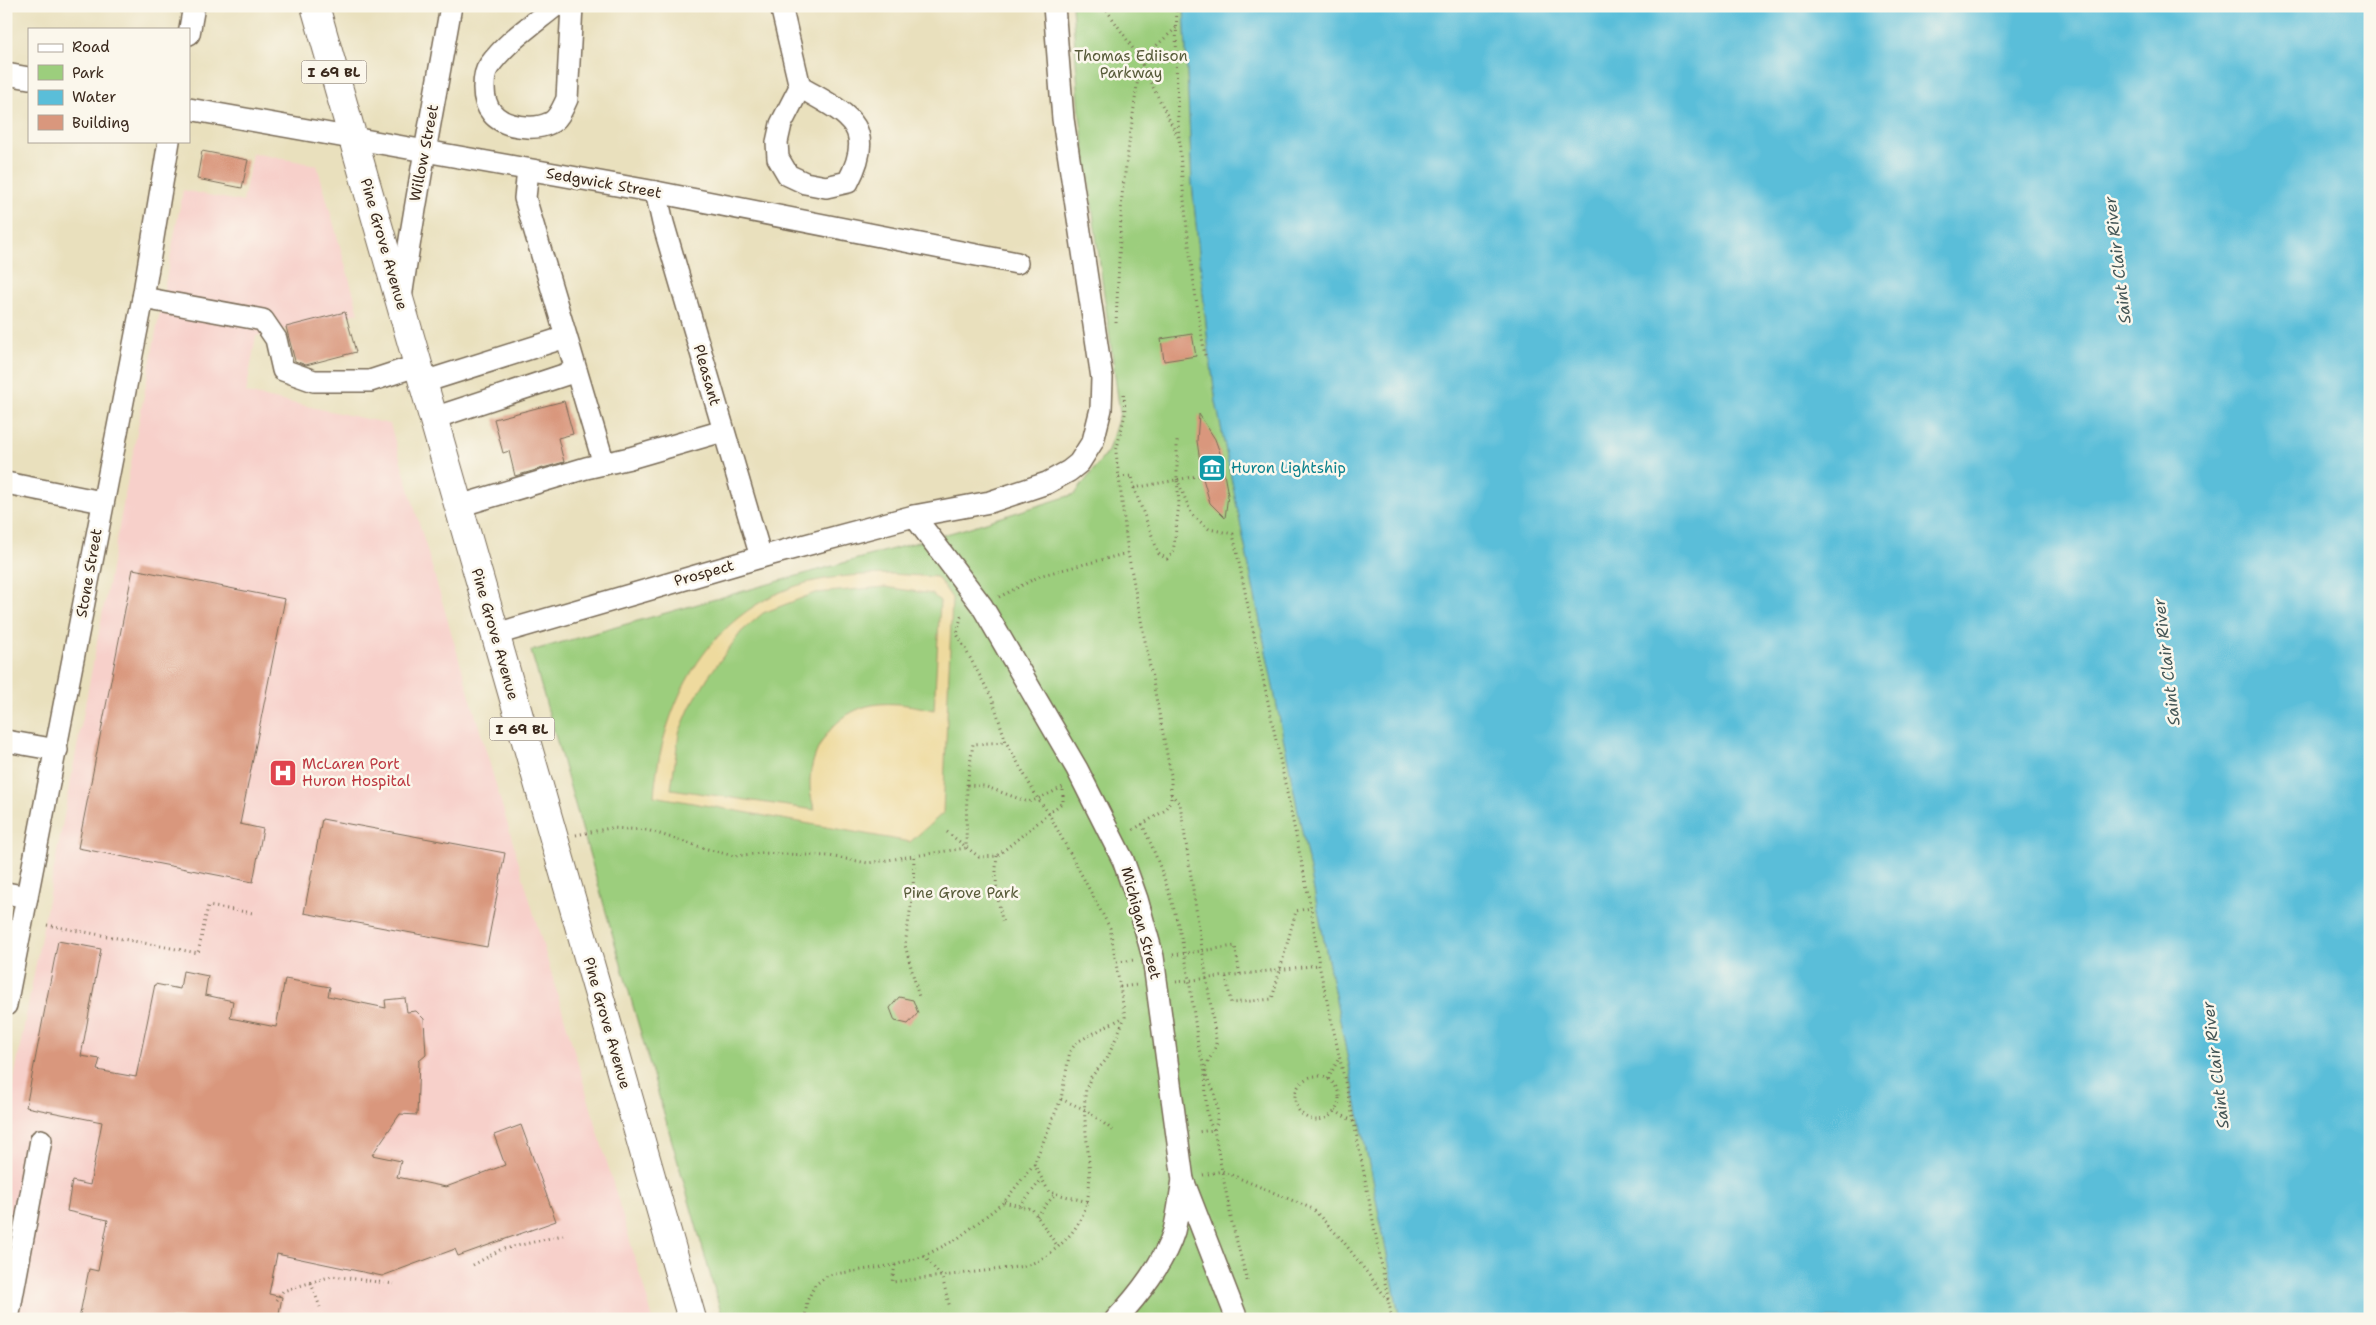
<svg xmlns="http://www.w3.org/2000/svg" width="2376" height="1325" font-family="'Shantell Sans',sans-serif">
  <style>
    .built { fill: #f7d0ca }
    .green { fill: #9cce7d; stroke: #6c7c4e }
    .sand { fill: #eeda9e; stroke: #94825e; fill-rule: evenodd }
    .water { fill: #5abed9; stroke: #4a747c }
    .building { fill: #d9977d }
    .lines { fill: none; stroke-linecap: round; stroke-linejoin: round }
    .minor-casing { stroke: #786a56; stroke-width: 24 }
    .major-casing { stroke: #786a56; stroke-width: 30 }
    .path { stroke: #786a56; stroke-width: 3; stroke-dasharray: 1 4; stroke-linecap: butt }
    .minor { stroke: #fff; stroke-width: 21 }
    .major { stroke: #fff; stroke-width: 28 }
    .labels { text-anchor: middle; stroke-width: 5; stroke-linejoin: round; paint-order: stroke }
    .shield { fill: #fbf7ec; stroke: #75685c; stroke-width: 1 }
    .shield-label { font-size: 14px; font-weight: bold; fill: #3b2a1e }
    .park-label { font-size: 15px; fill: #585b3a; stroke: #fbf7ec }
    .street-label { font-size: 15px; fill: #3b2a1e; stroke: #fbf7ec }
    .culture-label { font-size: 15px; fill: #0d838f; stroke: #fbf7ec; text-anchor: start }
    .health-label { font-size: 15px; fill: #be3a42; stroke: #fbf7ec; text-anchor: start }
    .water-label { font-size: 16px; font-style: italic; fill: #445656; stroke: #fbf7ec }
  </style>
  <rect width="100%" height="100%" fill="#fbf7ec"/>
  <filter id="ink" filterUnits="userSpaceOnUse"><feTurbulence type="fractalNoise" baseFrequency=".02" numOctaves="2"/><feDisplacementMap in="SourceGraphic" scale="10" xChannelSelector="R" yChannelSelector="G"/><feConvolveMatrix kernelMatrix="1 2 1 2 8 2 1 2 1" color-interpolation-filters="sRGB"/></filter>
  <filter id="wash" filterUnits="userSpaceOnUse"><feTurbulence type="fractalNoise" baseFrequency=".0096" numOctaves="4" result="noise"/><feDisplacementMap in="SourceGraphic" scale="20" xChannelSelector="R" yChannelSelector="G"/><feGaussianBlur stdDeviation="1.12" result="paint"/><feColorMatrix in="noise" values="0 0 0 0 0 0 0 0 0 0 0 0 0 0 0 0 0 1.4 0 .05"/><feComposite in="paint" operator="in"/></filter>
  <g filter="url(#wash)">
    <rect width="100%" height="100%" fill="#e9e0bd"/>
    <path class="built" d="M 252,153 L 317,165 L 359,313 L 256,336 L 246,393 L 390,424 L 653,1319 L 6,1319 L 6,1121 L 183,190 L 243,202 Z"/>
    <path class="green" d="M 1072,6 L 1184,6 L 1192,183 L 1208,343 L 1216,402 L 1400,1319 L 723,1319 L 531,651 L 964,529 L 1075,494 L 1108,451 L 1120,413 L 1080,116 Z"/>
    <path class="sand" d="M 892,574 L 937,577 L 952,598 L 943,813 L 910,842 L 654,796 C 661,711 700,626 783,591 C 818,576 855,575 892,574 ZM 885,587 L 932,594 L 940,601 L 934,710 C 914,706 893,701 872,705 C 826,714 798,768 815,810 L 671,789 L 679,733 L 690,707 L 708,677 L 741,632 L 763,613 L 815,593 Z"/>
    <path class="water" d="M 1184,6 L 2370,6 L 2370,1319 L 1400,1319 L 1216,402 L 1208,343 L 1192,183 Z"/>
    <g id="blocks">
      <g class="building">
        <path d="M 202,151 L 248,160 L 242,188 L 197,179 Z"/>
        <path d="M 345,312 L 356,352 L 306,365 L 295,361 L 286,327 Z"/>
        <path d="M 1192,334 L 1196,356 L 1164,361 L 1161,339 Z"/>
        <path d="M 564,401 L 573,434 L 558,438 L 564,462 L 515,476 L 509,451 L 503,453 L 494,419 Z"/>
        <path d="M 1199,414 L 1215,439 L 1220,453 L 1228,495 L 1225,518 L 1210,503 L 1202,475 L 1197,441 Z"/>
        <path d="M 133,569 L 285,599 L 240,824 L 263,829 L 253,882 L 78,848 Z"/>
        <path d="M 322,819 L 505,853 L 487,947 L 304,913 Z"/>
        <path d="M 58,941 L 101,949 L 81,1056 L 100,1059 L 97,1070 L 136,1077 L 155,984 L 180,989 L 183,971 L 208,976 L 205,995 L 233,1001 L 230,1018 L 276,1027 L 285,979 L 330,987 L 328,996 L 386,1008 L 385,1000 L 405,998 L 407,1012 L 416,1011 L 424,1019 L 426,1055 L 419,1061 L 417,1115 L 400,1114 L 372,1155 L 401,1161 L 397,1177 L 446,1187 L 505,1165 L 494,1135 L 521,1125 L 556,1221 L 458,1256 L 455,1249 L 382,1276 L 277,1254 L 269,1294 L 282,1297 L 278,1319 L 79,1319 L 89,1269 L 98,1271 L 108,1220 L 67,1211 L 72,1181 L 90,1185 L 102,1122 L 26,1107 Z"/>
        <path d="M 899,997 L 913,1000 L 918,1013 L 908,1024 L 895,1021 L 890,1008 Z"/>
      </g>
    </g>
  </g>
  <g filter="url(#ink)">
    <use href="#blocks" fill-opacity="0" stroke="#786a56" stroke-width="1"/>
    <g class="lines">
      <g class="minor-casing">
        <g id="minor">
          <path d="M 555,6 C 533,24 506,42 489,66 C 485,71 484,81 484,88 C 484,96 486,106 492,113 C 503,127 534,131 550,123 C 559,119 563,107 567,99 L 572,6"/>
          <path d="M 781,6 L 800,87 L 781,124 L 777,142 L 778,158 L 788,175 L 805,183 L 826,187 L 848,182 C 879,124 844,113 800,87"/>
          <path d="M 189,34 L 194,6"/>
          <path d="M 6,74 L 29,78"/>
          <path d="M 189,109 L 656,192 L 1017,263"/>
          <path d="M 528,170 L 525,198 L 604,464"/>
          <path d="M 656,192 L 663,223 L 761,557"/>
          <path d="M 143,298 L 263,320 L 276,339 L 283,370 L 314,381 L 370,381 L 419,365"/>
          <path d="M 401,298 C 415,200 434,103 451,6"/>
          <path d="M 424,382 L 566,337"/>
          <path d="M 434,418 L 576,371"/>
          <path d="M 6,483 L 102,502"/>
          <path d="M 459,506 L 586,468 L 630,458 L 723,431"/>
          <path d="M 914,516 L 982,606 L 1077,769 L 1123,860 L 1137,899 L 1153,957 L 1183,1180 L 1237,1319"/>
          <path d="M 496,634 L 761,557 L 914,516 L 990,502 L 1047,483 L 1069,471 L 1079,463 L 1093,441 L 1101,409 L 1102,378 L 1063,119 L 1054,6"/>
          <path d="M 6,741 L 57,750"/>
          <path d="M 6,893 L 27,897"/>
          <path d="M 6,1005 L 143,298 L 169,141"/>
          <path d="M 8,1319 L 41,1140"/>
          <path d="M 1116,1319 C 1138,1296 1165,1261 1174,1231 C 1178,1214 1180,1197 1183,1180"/>
        </g>
      </g>
      <g class="major-casing">
        <path id="major" d="M 315,6 L 692,1319"/>
      </g>
      <g class="path">
        <path d="M 1104,6 L 1136,53 L 1180,141"/>
        <path d="M 1177,6 C 1173,123 1186,241 1205,356"/>
        <path d="M 1116,323 L 1122,195 L 1138,78 L 1146,55 L 1176,28"/>
        <path d="M 1124,394 L 1125,414 L 1116,452 L 1128,553 L 1171,775 L 1171,800 L 1164,811 L 1131,831"/>
        <path d="M 1119,477 L 1132,476 L 1134,488 L 1159,554 L 1167,559 L 1173,553 L 1179,504 L 1177,479 L 1177,438"/>
        <path d="M 1177,479 L 1192,515 L 1209,529 L 1233,534 L 1311,908 L 1319,965 L 1354,1122 L 1392,1319"/>
        <path d="M 1134,488 L 1202,475"/>
        <path d="M 999,597 L 1042,575 L 1128,553"/>
        <path d="M 967,785 L 973,744 L 1006,742"/>
        <path d="M 1171,794 L 1180,804 L 1216,1040 C 1217,1053 1205,1059 1206,1073 C 1206,1077 1210,1083 1212,1087 C 1217,1100 1220,1118 1214,1130 L 1197,1132"/>
        <path d="M 1142,824 C 1161,865 1175,906 1184,951 C 1190,982 1194,1014 1198,1045 C 1200,1055 1205,1065 1205,1075 C 1207,1093 1203,1115 1214,1130 L 1232,1223 L 1248,1284"/>
        <path d="M 947,832 L 979,857 L 997,856 L 1063,802 L 1063,790"/>
        <path d="M 576,835 L 610,828 L 647,830 L 707,849 L 734,856 L 762,853 L 829,856 L 868,863 L 966,848 L 967,785 L 984,786 L 1028,802 L 1038,799 L 1063,787"/>
        <path d="M 997,856 C 994,880 998,901 1003,924"/>
        <path d="M 914,857 L 913,892 L 905,945 L 919,997"/>
        <path d="M 47,925 L 198,953 L 208,906 L 253,913"/>
        <path d="M 1173,955 L 1235,946 L 1240,975"/>
        <path d="M 1117,962 L 1134,960"/>
        <path d="M 1226,977 L 1231,1003 L 1272,999 L 1296,911 L 1311,908"/>
        <path d="M 1176,982 L 1319,965"/>
        <path d="M 1120,987 L 1137,985"/>
        <circle cx="1317" cy="1098" r="22"/>
        <path d="M 1328,1079 L 1339,1058"/>
        <path d="M 1061,1099 L 1086,1110 L 1114,1131"/>
        <path d="M 1335,1111 L 1354,1122"/>
        <path d="M 1034,1164 L 1049,1192 L 1088,1202"/>
        <path d="M 1203,1175 L 1222,1171 L 1313,1209 L 1343,1241 L 1388,1300"/>
        <path d="M 1004,1202 L 1032,1209 L 1058,1247"/>
        <path d="M 1020,1206 L 1042,1179"/>
        <path d="M 1037,1216 L 1055,1194"/>
        <path d="M 924,1256 L 942,1277 L 950,1308"/>
        <path d="M 473,1265 L 500,1250 L 563,1235"/>
        <path d="M 895,1265 L 892,1282 L 1026,1266 C 1044,1259 1056,1250 1069,1236 C 1108,1192 1078,1139 1086,1089 L 1091,1077 L 1107,1059 L 1125,1017 L 1110,928 L 1049,814 L 1038,799 L 1006,742 L 992,698 L 957,634 L 961,617 L 965,615"/>
        <path d="M 311,1283 L 320,1307"/>
        <path d="M 276,1300 L 283,1291 L 332,1276 L 394,1284"/>
        <path d="M 805,1319 L 807,1301 L 815,1285 L 828,1275 L 895,1265 L 924,1256 L 957,1239 L 1004,1202 L 1034,1164 L 1061,1099 L 1070,1051 L 1077,1042 L 1124,1017"/>
      </g>
      <use href="#minor" class="minor"/>
      <use href="#major" class="major"/>
    </g>
  </g>
  <defs>
    <g id="museum-square" transform="scale(1.4375)"><rect x="-9" y="-9" width="18" height="18" rx="4" fill="#0f9aa8" stroke="#fbf7ec"/><path d="M0-6L6-3V-2H-6V-3ZM-5-1h2V3h-2ZM-1-1h2V3h-2ZM3-1h2V3H3ZM-6 4H6V6H-6Z" fill="#fff"/></g>
    <g id="hospital-square" transform="scale(1.4375)"><rect x="-9" y="-9" width="18" height="18" rx="4" fill="#e0444e" stroke="#fbf7ec"/><path d="M-5-5h3v3.5h4V-5h3V5h-3V1.5h-4V5h-3Z" fill="#fff"/></g>
  </defs>
  <g fill-rule="evenodd">
    <use href="#museum-square" x="1212" y="468"/>
    <use href="#hospital-square" x="283" y="773"/>
  </g>
  <g class="labels">
    <g class="shield">
      <rect x="301.5" y="60.5" width="65" height="23" rx="4"/>
      <rect x="489.5" y="717.5" width="65" height="23" rx="4"/>
    </g>
    <g class="shield-label">
      <text x="334" y="77">I 69 BL</text>
      <text x="522" y="734">I 69 BL</text>
    </g>
    <g class="park-label">
      <text x="1131" y="61">Thomas Ediison<tspan x="1131" dy="17">Parkway</tspan></text>
      <text x="961" y="898">Pine Grove Park</text>
    </g>
    <g class="street-label">
      <text transform="translate(424 153) rotate(-79)" y="5">Willow Street</text>
      <text transform="translate(604 183) rotate(10)" y="5">Sedgwick Street</text>
      <text transform="translate(384 244) rotate(74)" y="5">Pine Grove Avenue</text>
      <text transform="translate(707 375) rotate(74)" y="5">Pleasant</text>
      <text transform="translate(89 573) rotate(-80)" y="5">Stone Street</text>
      <text transform="translate(704 573) rotate(-16)" y="5">Prospect</text>
      <text transform="translate(495 634) rotate(74)" y="5">Pine Grove Avenue</text>
      <text transform="translate(1141 923) rotate(75)" y="5">Michigan Street</text>
      <text transform="translate(607 1023) rotate(74)" y="5">Pine Grove Avenue</text>
    </g>
    <g class="culture-label">
      <text x="1231" y="473">Huron Lightship</text>
    </g>
    <g class="health-label">
      <text x="302" y="769">McLaren Port<tspan x="302" dy="17">Huron Hospital</tspan></text>
    </g>
    <g class="water-label">
      <text transform="translate(2117 260) rotate(-97)" y="6">Saint Clair River</text>
      <text transform="translate(2166 662) rotate(-97)" y="6">Saint Clair River</text>
      <text transform="translate(2215 1065) rotate(-97)" y="6">Saint Clair River</text>
    </g>
  </g>
  <rect width="2376" height="1325" fill="none" stroke="#fbf7ec" stroke-width="25"/>
  <rect x="28" y="28" width="162" height="115" fill="#fbf7ec" stroke="#aea59a"/>
  <rect x="38" y="44" width="25" height="8" fill="#ffffff" stroke="#aea59a"/>
  <text x="72" y="52" font-size="15" fill="#3b2a1e">Road</text>
  <rect x="38" y="65" width="25" height="15" fill="#9cce7d" stroke="#aea59a"/>
  <text x="72" y="78" font-size="15" fill="#3b2a1e">Park</text>
  <rect x="38" y="90" width="25" height="15" fill="#5abed9" stroke="#aea59a"/>
  <text x="72" y="102" font-size="15" fill="#3b2a1e">Water</text>
  <rect x="38" y="115" width="25" height="15" fill="#d9977d" stroke="#aea59a"/>
  <text x="72" y="128" font-size="15" fill="#3b2a1e">Building</text>
</svg>
